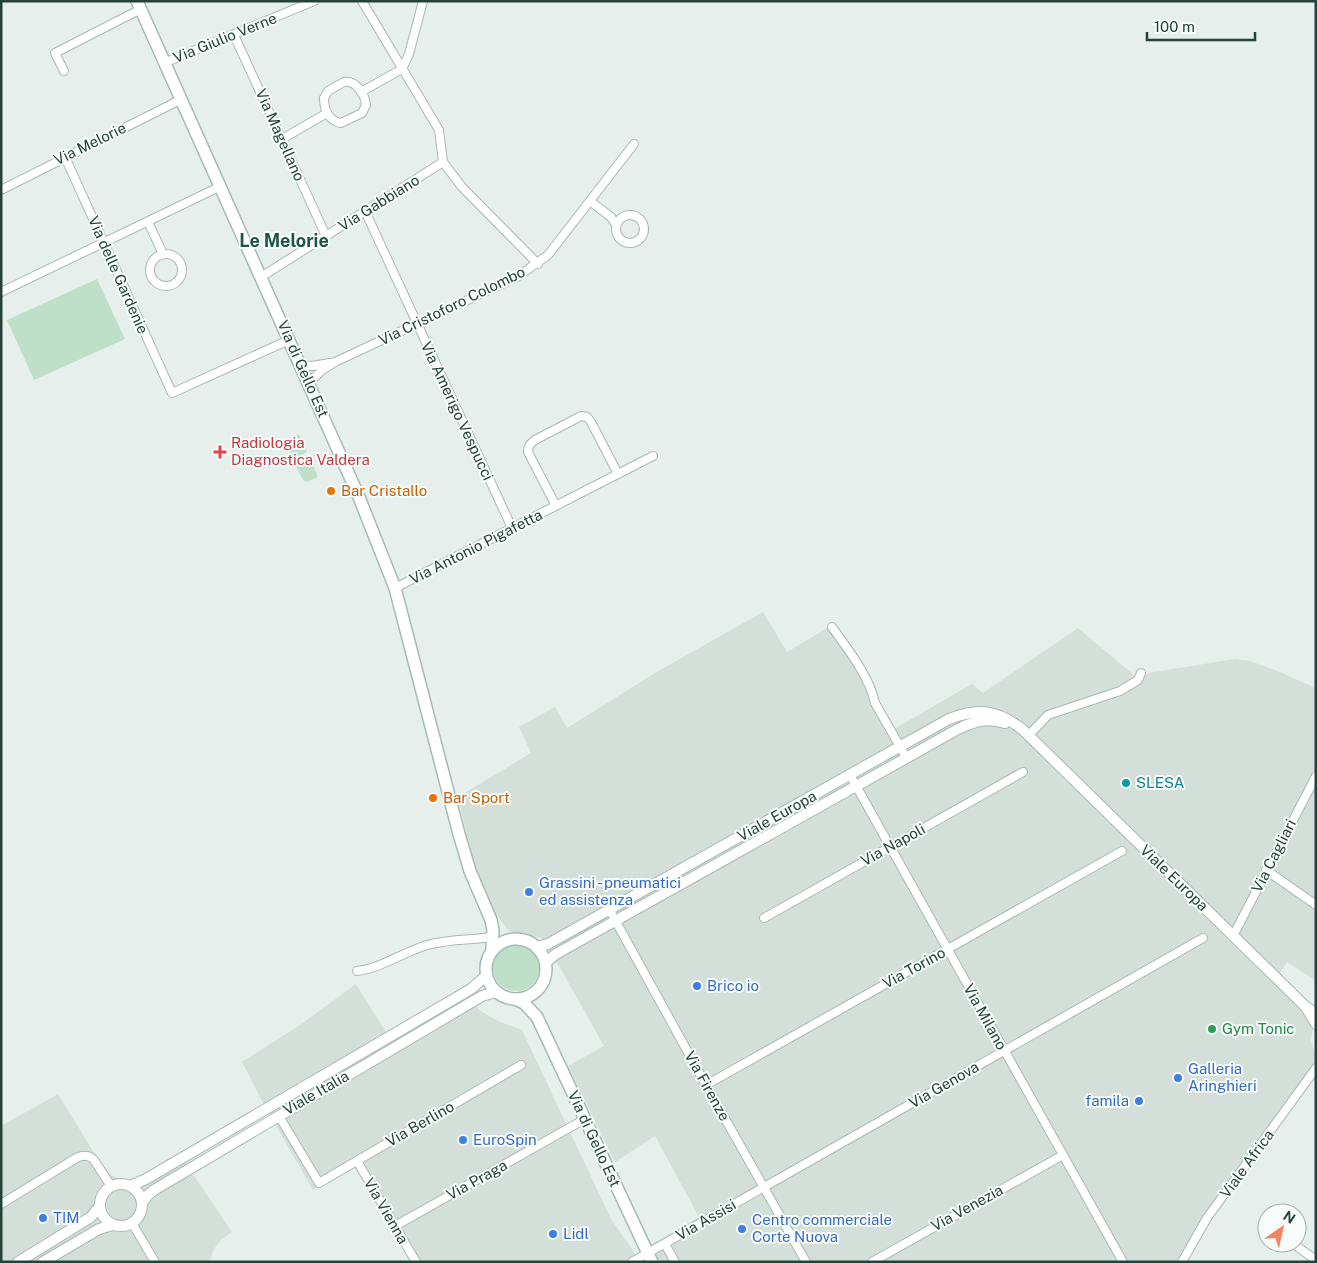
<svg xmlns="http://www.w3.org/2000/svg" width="1317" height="1263" font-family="'Public Sans',sans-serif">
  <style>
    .built { fill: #d4dfda }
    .grass { fill: #bfe0c8 }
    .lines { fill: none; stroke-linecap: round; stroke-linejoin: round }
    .minor-casing { stroke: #a8b8b2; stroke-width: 10 }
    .tertiary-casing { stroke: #a8b8b2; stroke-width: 12 }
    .secondary-casing { stroke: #a4bbb3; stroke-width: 14 }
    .minor { stroke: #fff; stroke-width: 8 }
    .tertiary { stroke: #fff; stroke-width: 10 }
    .secondary { stroke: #fff; stroke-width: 11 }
    .health-dot { fill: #e0444e; stroke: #f7fbf9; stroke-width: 2 }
    .food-dot { fill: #e8710a; stroke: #f7fbf9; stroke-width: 2 }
    .culture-dot { fill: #0f9aa8; stroke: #f7fbf9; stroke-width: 2 }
    .shop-dot { fill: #3f7fe0; stroke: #f7fbf9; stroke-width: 2 }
    .leisure-dot { fill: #2e9e5b; stroke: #f7fbf9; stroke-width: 2 }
    .labels { text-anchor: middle; stroke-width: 4; stroke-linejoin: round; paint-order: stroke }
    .street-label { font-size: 15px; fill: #24423a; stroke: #f7fbf9 }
    .health-label { font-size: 15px; fill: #be3a42; stroke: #f7fbf9; text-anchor: start }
    .food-label { font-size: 15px; fill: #c56008; stroke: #f7fbf9; text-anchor: start }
    .culture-label { font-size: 15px; fill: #0d838f; stroke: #f7fbf9; text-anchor: start }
    .shop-label { font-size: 15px; fill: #366cbe; stroke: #f7fbf9; text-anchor: start }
    .leisure-label { font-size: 15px; fill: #27864d; stroke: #f7fbf9; text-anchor: start }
    .quarter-label { font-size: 18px; font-weight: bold; fill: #1f5548; stroke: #f7fbf9 }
  </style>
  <rect width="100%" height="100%" fill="#e6efeb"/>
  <g class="built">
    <path d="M 763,612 L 787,652 L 831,626 L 856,658 L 894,729 L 972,684 L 983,693 L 1078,628 L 1135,676 L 1142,678 L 1148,673 L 1235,659 L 1250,661 L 1275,670 L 1316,688 L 1316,981 L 1287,962 L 1274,982 L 1309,1018 L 1313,1026 L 1311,1041 L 1316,1057 L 1316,1075 L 1211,1220 L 1187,1262 L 660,1262 L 650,1245 L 699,1217 L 655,1136 L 615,1162 L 568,1066 L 604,1046 L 558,964 L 541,938 L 521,935 L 508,930 L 495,913 L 485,894 L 474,863 L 458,797 L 531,753 L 519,727 L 555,707 L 567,728 L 655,673 Z"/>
    <path d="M 356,984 L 387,1034 L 466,987 L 479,1010 L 498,1021 L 522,1030 L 611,1219 L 634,1252 L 639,1262 L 412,1262 L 355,1165 L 313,1190 L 263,1103 L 242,1062 L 300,1025 Z"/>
    <path d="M 58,1094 L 96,1156 L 112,1176 L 130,1181 L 142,1178 L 180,1155 L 232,1232 L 221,1240 L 214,1249 L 209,1262 L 1,1262 L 1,1126 Z"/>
  </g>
  <g class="grass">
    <path d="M 97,279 L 125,339 L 34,380 L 7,320 Z"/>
    <path d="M 299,434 L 307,452 L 293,460 L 285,442 Z"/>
    <path d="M 310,458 L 318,477 L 307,482 L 303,480 L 296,466 Z"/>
    <circle cx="516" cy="968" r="23"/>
  </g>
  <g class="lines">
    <g class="minor-casing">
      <g id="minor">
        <path d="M 362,1 L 439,130 L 443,162 L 462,187 L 538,264"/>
        <path d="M 234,35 L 326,236"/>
        <path d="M 164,63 L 314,1"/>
        <path d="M 64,71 L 55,53 L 141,9"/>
        <path d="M 344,82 C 356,80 365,94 366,105 L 362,113 L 341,123 C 329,121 324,110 324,98 L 328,91 Z"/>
        <path d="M 361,92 L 402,69 L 409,54 L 423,1"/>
        <path d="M 282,139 L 327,113"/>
        <path d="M 65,157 L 172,393 L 289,340"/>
        <path d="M 1,190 L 180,100"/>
        <path d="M 590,201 L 611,217 L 616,225"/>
        <path d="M 365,211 L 512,528"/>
        <circle cx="630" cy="229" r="14"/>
        <path d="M 148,222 L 163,254"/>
        <circle cx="166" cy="270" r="16"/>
        <path d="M 261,277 L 443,162"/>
        <path d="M 1,292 L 219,187"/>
        <path d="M 301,365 L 312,366 L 330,363"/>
        <path d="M 309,383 L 322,370 L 335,362 L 517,277 L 548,255 L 634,144"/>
        <path d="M 556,506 L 528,452 C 528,446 530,444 535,440 L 581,416 L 587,417 L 591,422 L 618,474"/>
        <path d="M 395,588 L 653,456"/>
        <path d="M 832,627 C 847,648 870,677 875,703 L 906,757"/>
        <path d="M 1029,735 L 1048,715 L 1120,691 L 1138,680 L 1141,673"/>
        <path d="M 850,775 L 1123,1262"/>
        <path d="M 1266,870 L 1316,905"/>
        <path d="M 609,909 L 706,1085 L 806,1262"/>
        <path d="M 764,918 L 1023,772"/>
        <path d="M 1233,936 L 1316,776"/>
        <path d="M 357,971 C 381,968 404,952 427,945 C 449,939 471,940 493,937"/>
        <path d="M 706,1085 L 1122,851"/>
        <path d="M 279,1116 L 319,1183 L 521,1065"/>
        <path d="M 357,1161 L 416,1262"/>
        <path d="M 1,1204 L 78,1157 C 85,1155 89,1155 94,1160 L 111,1186"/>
        <path d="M 132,1223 L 155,1262"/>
        <path d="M 395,1226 L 585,1119"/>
        <path d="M 1292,1243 L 1316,1260"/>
        <path d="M 665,1244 L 675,1262"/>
        <path d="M 632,1262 L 1203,938"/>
        <path d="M 872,1262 L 1063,1155"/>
        <path d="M 1182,1262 L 1207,1218 L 1316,1068"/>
      </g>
    </g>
    <g class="tertiary-casing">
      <g id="tertiary">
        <path d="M 536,947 L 548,944 L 949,719 C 978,708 996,709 1022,729 L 1305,1006 L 1316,1014"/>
        <path d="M 545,963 L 556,954 L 958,729 C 975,721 987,717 1005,723"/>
        <path d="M 1307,1009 L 1316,1024"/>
        <circle cx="121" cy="1205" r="21"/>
        <path d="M 130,1186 L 146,1179 L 471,989 L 486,976"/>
        <path d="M 142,1203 L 148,1195 L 154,1190 L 482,996 L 496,992"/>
        <path d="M 18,1262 L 91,1217 L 99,1207"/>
        <path d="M 43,1262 L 99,1229 L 113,1225"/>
      </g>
    </g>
    <g class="secondary-casing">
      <g id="secondary">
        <path d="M 137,1 L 359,497 L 395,588 L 459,834 L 470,871 L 491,920 L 493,930 L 492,950"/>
        <circle cx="516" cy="969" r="30"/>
        <path d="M 515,999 L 524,1003 L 537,1017 L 652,1262"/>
      </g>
    </g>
    <use href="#minor" class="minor"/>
    <use href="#tertiary" class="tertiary"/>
    <use href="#secondary" class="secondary"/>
  </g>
  <path class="health-dot" d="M217.5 444.5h5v5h5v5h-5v5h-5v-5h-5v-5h5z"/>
  <g class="food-dot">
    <circle cx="331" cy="491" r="5"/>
    <circle cx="433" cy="798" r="5"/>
  </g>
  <circle class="culture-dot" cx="1126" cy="783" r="5"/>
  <g class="shop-dot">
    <circle cx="529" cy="892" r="5"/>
    <circle cx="697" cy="986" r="5"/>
    <circle cx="1178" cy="1078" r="5"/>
    <circle cx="1139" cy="1101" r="5"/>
    <circle cx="463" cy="1140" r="5"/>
    <circle cx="43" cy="1218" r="5"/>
    <circle cx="742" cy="1229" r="5"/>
    <circle cx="553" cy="1234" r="5"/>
  </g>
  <circle class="leisure-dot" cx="1212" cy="1029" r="5"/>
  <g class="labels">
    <g class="street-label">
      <text transform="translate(225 38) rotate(-22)" y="5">Via Giulio Verne</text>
      <text transform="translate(280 135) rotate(66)" y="5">Via Magellano</text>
      <text transform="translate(90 144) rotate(-26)" y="5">Via Melorie</text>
      <text transform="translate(379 203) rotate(-32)" y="5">Via Gabbiano</text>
      <text transform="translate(118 275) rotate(66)" y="5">Via delle Gardenie</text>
      <text transform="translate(452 306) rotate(-26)" y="5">Via Cristoforo Colombo</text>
      <text transform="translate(303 369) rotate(66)" y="5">Via di Gello Est</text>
      <text transform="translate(457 411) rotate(65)" y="5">Via Amerigo Vespucci</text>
      <text transform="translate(476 547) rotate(-27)" y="5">Via Antonio Pigafetta</text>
      <text transform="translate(777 816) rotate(-29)" y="5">Viale Europa</text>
      <text transform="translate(893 845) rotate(-29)" y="5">Via Napoli</text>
      <text transform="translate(1274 856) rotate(-63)" y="5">Via Cagliari</text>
      <text transform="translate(1174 878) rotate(44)" y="5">Viale Europa</text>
      <text transform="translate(914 968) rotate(-29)" y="5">Via Torino</text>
      <text transform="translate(985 1017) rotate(61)" y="5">Via Milano</text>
      <text transform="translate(944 1085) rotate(-30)" y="5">Via Genova</text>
      <text transform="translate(707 1086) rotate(61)" y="5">Via Firenze</text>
      <text transform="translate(316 1093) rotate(-30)" y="5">Viale Italia</text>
      <text transform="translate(420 1124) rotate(-30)" y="5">Via Berlino</text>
      <text transform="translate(594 1139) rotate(65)" y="5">Via di Gello Est</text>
      <text transform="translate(1247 1164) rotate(-54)" y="5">Viale Africa</text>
      <text transform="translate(477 1180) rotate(-29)" y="5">Via Praga</text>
      <text transform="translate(967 1208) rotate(-29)" y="5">Via Venezia</text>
      <text transform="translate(386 1211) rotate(60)" y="5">Via Vienna</text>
      <text transform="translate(706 1220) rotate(-30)" y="5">Via Assisi</text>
    </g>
    <g class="health-label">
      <text x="231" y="448">Radiologia<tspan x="231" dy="17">Diagnostica Valdera</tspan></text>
    </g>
    <g class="food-label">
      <text x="341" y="496">Bar Cristallo</text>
      <text x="443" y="803">Bar Sport</text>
    </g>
    <g class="culture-label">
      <text x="1136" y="788">SLESA</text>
    </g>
    <g class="shop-label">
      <text x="539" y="888">Grassini - pneumatici<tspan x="539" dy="17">ed assistenza</tspan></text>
      <text x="707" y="991">Brico io</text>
      <text x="1188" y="1074">Galleria<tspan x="1188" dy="17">Aringhieri</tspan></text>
      <text x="1129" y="1106" text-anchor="end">famila</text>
      <text x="473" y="1145">EuroSpin</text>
      <text x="53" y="1223">TIM</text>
      <text x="752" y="1225">Centro commerciale<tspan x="752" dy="17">Corte Nuova</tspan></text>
      <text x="563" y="1239">Lidl</text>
    </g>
    <g class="leisure-label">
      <text x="1222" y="1034">Gym Tonic</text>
    </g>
    <g class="quarter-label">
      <text x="284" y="247">Le Melorie</text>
    </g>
  </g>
  <rect width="1317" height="1263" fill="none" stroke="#24423a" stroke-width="5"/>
  <g transform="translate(1282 1228) rotate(34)"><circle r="24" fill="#f7fbf9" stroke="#a3b1ad"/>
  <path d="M0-4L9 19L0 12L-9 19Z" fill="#f4845f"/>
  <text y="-8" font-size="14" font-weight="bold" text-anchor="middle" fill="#24423a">N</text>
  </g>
  <path d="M1147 32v8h108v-8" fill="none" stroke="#24423a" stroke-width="2.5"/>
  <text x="1154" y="32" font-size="15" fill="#24423a" stroke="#f7fbf9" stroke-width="4" paint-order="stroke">100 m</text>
</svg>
